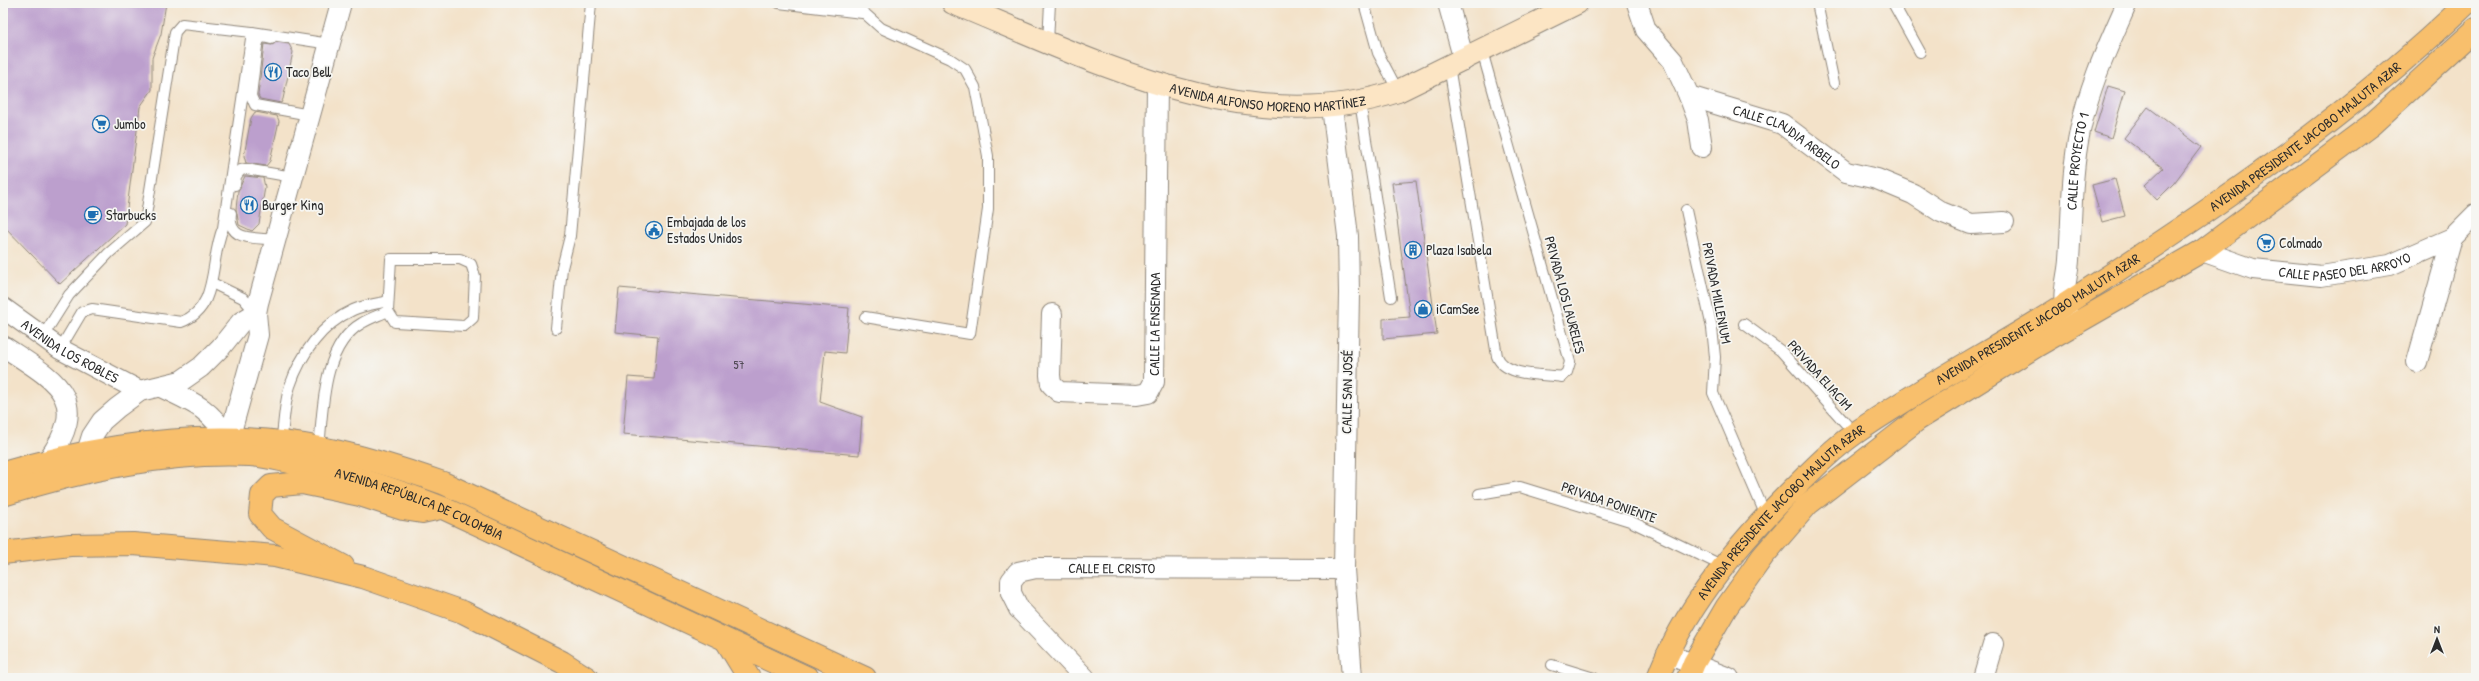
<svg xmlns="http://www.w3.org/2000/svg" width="2479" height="681" font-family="'Patrick Hand',sans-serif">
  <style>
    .building { fill: #bc9fcd }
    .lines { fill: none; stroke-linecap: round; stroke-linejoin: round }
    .service-casing { stroke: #8f867a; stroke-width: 12 }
    .minor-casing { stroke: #8f867a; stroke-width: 22 }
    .secondary-casing { stroke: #8f867a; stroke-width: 24 }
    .primary-casing { stroke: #8f867a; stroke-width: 24 }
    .service { stroke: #fff; stroke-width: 10 }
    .minor { stroke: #fff; stroke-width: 20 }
    .secondary { stroke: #fce5c4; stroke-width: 22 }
    .primary { stroke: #f8bf6c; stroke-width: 22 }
    .labels { text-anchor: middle; stroke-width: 3.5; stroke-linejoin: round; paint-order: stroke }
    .number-label { font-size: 12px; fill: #4f4854 }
    .poi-label { font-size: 14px; fill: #2b2b2b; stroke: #f6f6f2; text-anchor: start }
    .street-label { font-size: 14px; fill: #2b2b2b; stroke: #f6f6f2 }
  </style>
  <rect width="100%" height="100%" fill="#f6f6f2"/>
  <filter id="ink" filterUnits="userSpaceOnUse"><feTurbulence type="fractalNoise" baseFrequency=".025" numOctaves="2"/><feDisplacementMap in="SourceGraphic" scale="8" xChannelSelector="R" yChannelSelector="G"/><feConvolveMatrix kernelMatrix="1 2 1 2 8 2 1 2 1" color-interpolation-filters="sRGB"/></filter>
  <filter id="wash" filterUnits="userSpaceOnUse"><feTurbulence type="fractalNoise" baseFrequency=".012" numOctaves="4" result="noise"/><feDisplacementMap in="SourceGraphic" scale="16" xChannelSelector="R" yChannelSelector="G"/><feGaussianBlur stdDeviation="0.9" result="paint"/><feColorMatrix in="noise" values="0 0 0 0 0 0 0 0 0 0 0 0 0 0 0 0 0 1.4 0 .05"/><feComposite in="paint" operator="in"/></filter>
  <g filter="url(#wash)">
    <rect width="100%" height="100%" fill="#f3e2c9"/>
    <g id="blocks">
      <g class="building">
        <path d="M 3,3 L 166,3 L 161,34 L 152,58 L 152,90 L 140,107 L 125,224 L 60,284 L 3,225 Z"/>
        <path d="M 276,42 L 289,44 L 293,52 L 283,99 L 281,103 L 260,99 L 258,95 L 264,44 L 272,45 Z"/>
        <path d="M 2108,86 L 2125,91 L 2111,138 L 2094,132 Z"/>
        <path d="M 2148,107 L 2201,147 L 2174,183 L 2157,200 L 2144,186 L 2163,168 L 2124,138 Z"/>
        <path d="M 255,112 L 277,116 L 279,121 L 270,161 L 266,166 L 246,163 L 244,156 L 251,118 Z"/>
        <path d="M 245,176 L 263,178 L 265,187 L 259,224 L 252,231 L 239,225 L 236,209 L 238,191 Z"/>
        <path d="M 2115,179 L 2125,216 L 2102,222 L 2092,185 Z"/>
        <path d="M 1416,181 L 1437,334 L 1383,339 L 1383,319 L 1410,317 L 1392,183 Z"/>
        <path d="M 619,288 L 849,308 L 845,353 L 825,351 L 820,402 L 862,417 L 859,455 L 623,434 L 628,377 L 654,379 L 658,336 L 615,332 Z"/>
      </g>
    </g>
  </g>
  <g filter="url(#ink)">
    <use href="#blocks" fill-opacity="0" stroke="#8f867a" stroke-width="1"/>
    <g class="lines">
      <g class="service-casing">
        <g id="service">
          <path d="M 779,3 L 862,13"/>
          <path d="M 853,3 L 881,28 L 950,59 L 965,69 L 975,87 L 988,156 L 988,209 L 970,334 L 865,317"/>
          <path d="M 1364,3 L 1378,53 L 1398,91"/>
          <path d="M 1817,3 L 1834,83"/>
          <path d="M 1893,3 L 1920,52"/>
          <path d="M 271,39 L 263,37 L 259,40 L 257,46 L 251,96 L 255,105 L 310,115"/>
          <path d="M 1048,42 L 1050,3"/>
          <path d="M 1449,66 L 1497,356 C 1505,377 1542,374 1562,377 L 1567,372 L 1570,362 L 1482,51"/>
          <path d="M 1360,102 L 1391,297"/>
          <path d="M 235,185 L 236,176 L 241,170 L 246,169 L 293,177"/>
          <path d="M 1686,210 L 1712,328 L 1715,357 L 1713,393 L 1766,516"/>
          <path d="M 231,213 C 227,242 254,237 276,240"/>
          <path d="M 391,259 L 460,259 L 471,264 L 475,276 L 473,318 L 464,326 L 395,322 L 388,311 Z"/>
          <path d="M 212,283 L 243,298 L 256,313"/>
          <path d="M 1744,324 L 1781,351 L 1855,434"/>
          <path d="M 556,328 L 562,268 L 570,236 L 591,3"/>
          <path d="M 43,336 L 69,295 L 109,253 L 145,222 L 175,32 L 182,24 L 252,32 L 330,44"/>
          <path d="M 60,349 L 82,312 L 92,309 L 181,322 C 220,308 209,260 223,228 L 252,32"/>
          <path d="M 281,443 C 284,425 284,403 290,386 C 301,354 322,324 353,310 C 364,305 377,304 388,301"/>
          <path d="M 319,449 C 323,409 322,346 362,323 C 370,318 380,315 388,311"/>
          <path d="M 1479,494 L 1520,487 L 1630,521 L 1723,566"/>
          <path d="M 1552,665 L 1594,678"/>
        </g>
      </g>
      <g class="minor-casing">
        <g id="minor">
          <path d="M 1448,3 L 1464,60"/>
          <path id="s1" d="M 1637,3 L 1646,30 L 1673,61 L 1689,96 L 1782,124 L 1846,172 L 1877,179 L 1913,194 L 1941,212 L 1971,224 L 2004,222"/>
          <path d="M 1689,96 L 1698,120 L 1702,147"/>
          <path d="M 1332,107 L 1348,236 L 1349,293 L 1344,569 L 1352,678"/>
          <path id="s2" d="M 2202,251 L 2253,269 L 2321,276 L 2390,265 L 2452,238 L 2476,214"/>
          <path id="s3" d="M 3,308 L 60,349 L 140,391"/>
          <path id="s4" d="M 1052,314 L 1050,375 L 1051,384 L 1059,392 L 1137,395 L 1148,393 L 1154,382 L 1157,84"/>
          <path id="s5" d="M 2069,316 C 2059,299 2068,279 2069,260 C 2072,217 2071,173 2080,131 C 2089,86 2109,44 2127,3"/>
          <path d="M 3,346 C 54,380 93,397 48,460"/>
          <path d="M 2417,362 L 2452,238"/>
          <path d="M 161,387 C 194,403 208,407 229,439"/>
          <path d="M 229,439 L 258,335 L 256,313 L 258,303 L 341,3"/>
          <path d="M 87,452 L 92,436 L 102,421 L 117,408 L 140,391 L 181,381 L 201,367 L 221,347 L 241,322 L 256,313"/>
          <path d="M 1667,654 L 1729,678"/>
          <path id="s6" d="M 1085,678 L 1019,609 L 1011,593 L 1011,581 L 1018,572 L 1036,568 L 1344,569"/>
          <path d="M 1983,678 L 1993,644"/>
        </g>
      </g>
      <g class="secondary-casing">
        <g id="secondary">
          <path id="s7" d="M 953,3 C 1090,59 1247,142 1398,91 L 1577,3"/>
        </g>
      </g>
      <g class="primary-casing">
        <g id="primary">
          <path d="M 3,473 C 105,443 215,427 321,448 C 363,456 403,469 443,483 L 865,678"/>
          <path id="s8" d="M 3,495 C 82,470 167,451 250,455 C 265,456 280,460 295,463 C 346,473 395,489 443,508 L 808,678"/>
          <path d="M 3,553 L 70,545 L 133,544 L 275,556 L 363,577 L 463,612 L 562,662 L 587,678"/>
          <path d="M 343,566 L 272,528 L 260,514 L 262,495 L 271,486 L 302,483 L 360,495 L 403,509 L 422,512 L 436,509"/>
          <path d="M 727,642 L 749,678"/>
          <path id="s9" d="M 1658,678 C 1684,607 1744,537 1798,484 C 1816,466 1833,449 1854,434 C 1921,387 1995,349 2064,305 C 2206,214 2345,120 2467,3"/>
          <path d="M 1688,678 L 1694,663 L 1726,608 L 1763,556 L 1808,504 L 1917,420 L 2038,345 L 2202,251 L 2371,125 L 2476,29"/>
        </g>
      </g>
      <use href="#service" class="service"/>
      <use href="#minor" class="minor"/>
      <use href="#secondary" class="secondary"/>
      <use href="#primary" class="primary"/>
    </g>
  </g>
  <defs>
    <g id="restaurant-ring" transform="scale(0.9)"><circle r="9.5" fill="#f6f6f2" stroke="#1f6fb2" stroke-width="1.5"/><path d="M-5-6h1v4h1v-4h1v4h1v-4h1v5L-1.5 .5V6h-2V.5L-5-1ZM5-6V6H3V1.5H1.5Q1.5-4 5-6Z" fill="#1f6fb2"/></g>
    <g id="supermarket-ring" transform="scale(0.9)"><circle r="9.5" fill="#f6f6f2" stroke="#1f6fb2" stroke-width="1.5"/><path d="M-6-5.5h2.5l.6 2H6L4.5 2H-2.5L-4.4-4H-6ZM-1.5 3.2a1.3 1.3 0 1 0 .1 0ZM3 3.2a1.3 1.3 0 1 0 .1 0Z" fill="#1f6fb2"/></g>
    <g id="cafe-ring" transform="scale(0.9)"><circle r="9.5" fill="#f6f6f2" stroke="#1f6fb2" stroke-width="1.5"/><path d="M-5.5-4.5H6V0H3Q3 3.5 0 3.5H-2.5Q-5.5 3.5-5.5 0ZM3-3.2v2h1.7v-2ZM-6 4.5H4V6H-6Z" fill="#1f6fb2"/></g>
    <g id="civic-ring" transform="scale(0.9)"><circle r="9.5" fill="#f6f6f2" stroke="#1f6fb2" stroke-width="1.5"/><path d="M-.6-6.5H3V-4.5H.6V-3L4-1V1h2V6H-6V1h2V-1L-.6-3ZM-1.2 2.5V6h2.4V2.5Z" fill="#1f6fb2"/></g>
    <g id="building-ring" transform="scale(0.9)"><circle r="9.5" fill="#f6f6f2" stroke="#1f6fb2" stroke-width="1.5"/><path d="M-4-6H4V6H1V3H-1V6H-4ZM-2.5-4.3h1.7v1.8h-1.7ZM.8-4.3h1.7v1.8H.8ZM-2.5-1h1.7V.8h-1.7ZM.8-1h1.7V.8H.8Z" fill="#1f6fb2"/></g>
    <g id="shop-ring" transform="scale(0.9)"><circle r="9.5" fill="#f6f6f2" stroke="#1f6fb2" stroke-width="1.5"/><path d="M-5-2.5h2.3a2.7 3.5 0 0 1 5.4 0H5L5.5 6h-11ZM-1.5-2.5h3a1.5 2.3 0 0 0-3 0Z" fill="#1f6fb2"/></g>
  </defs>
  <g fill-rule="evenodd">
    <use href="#restaurant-ring" x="273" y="72"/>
    <use href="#supermarket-ring" x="101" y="124"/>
    <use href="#restaurant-ring" x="249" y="205"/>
    <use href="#cafe-ring" x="93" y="215"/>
    <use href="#civic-ring" x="654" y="230"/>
    <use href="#supermarket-ring" x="2266" y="243"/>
    <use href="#building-ring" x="1413" y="250"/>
    <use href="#shop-ring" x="1423" y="309"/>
  </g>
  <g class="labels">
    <g class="number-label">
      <text x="739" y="369">57</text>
    </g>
    <g class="poi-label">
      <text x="286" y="77">Taco Bell</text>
      <text x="114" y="129">Jumbo</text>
      <text x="262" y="210">Burger King</text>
      <text x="106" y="220">Starbucks</text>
      <text x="667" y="227">Embajada de los<tspan x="667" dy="16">Estados Unidos</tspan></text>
      <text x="2279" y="248">Colmado</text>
      <text x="1426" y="255">Plaza Isabela</text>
      <text x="1436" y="314">iCamSee</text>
    </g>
    <g class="street-label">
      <text dy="5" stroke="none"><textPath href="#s7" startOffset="332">AVENIDA ALFONSO MORENO MARTÍNEZ</textPath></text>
      <text dy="5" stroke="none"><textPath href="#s9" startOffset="857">AVENIDA PRESIDENTE JACOBO MAJLUTA AZAR</textPath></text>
      <text dy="5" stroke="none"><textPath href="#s1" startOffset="215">CALLE CLAUDIA ARBELO</textPath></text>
      <text dy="5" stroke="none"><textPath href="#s5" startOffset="156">CALLE PROYECTO 1</textPath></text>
      <text dy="5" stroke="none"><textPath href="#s2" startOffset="147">CALLE PASEO DEL ARROYO</textPath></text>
      <text transform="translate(1717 293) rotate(79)" y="5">PRIVADA MILLENIUM</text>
      <text transform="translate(1565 295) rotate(75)" y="5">PRIVADA LOS LAURELES</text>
      <text dy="5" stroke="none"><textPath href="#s9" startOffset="533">AVENIDA PRESIDENTE JACOBO MAJLUTA AZAR</textPath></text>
      <text dy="5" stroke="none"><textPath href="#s4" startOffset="241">CALLE LA ENSENADA</textPath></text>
      <text dy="5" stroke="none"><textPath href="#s3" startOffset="80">AVENIDA LOS ROBLES</textPath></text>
      <text transform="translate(1820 375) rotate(48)" y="5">PRIVADA ELIACIM</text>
      <text transform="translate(1347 392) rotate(-89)" y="5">CALLE SAN JOSÉ</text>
      <text transform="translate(1609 502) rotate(19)" y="5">PRIVADA PONIENTE</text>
      <text dy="5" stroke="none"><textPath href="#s8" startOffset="428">AVENIDA REPÚBLICA DE COLOMBIA</textPath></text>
      <text dy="5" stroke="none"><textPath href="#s9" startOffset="209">AVENIDA PRESIDENTE JACOBO MAJLUTA AZAR</textPath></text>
      <text dy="5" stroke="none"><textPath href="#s6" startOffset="231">CALLE EL CRISTO</textPath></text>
    </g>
  </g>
  <rect width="2479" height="681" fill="none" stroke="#f6f6f2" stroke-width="16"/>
  <g transform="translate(2437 639)" stroke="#f6f6f2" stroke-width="3" paint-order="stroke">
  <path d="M0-3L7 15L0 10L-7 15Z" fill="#2b2b2b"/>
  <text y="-6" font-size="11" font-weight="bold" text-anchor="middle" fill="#2b2b2b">N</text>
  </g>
</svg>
